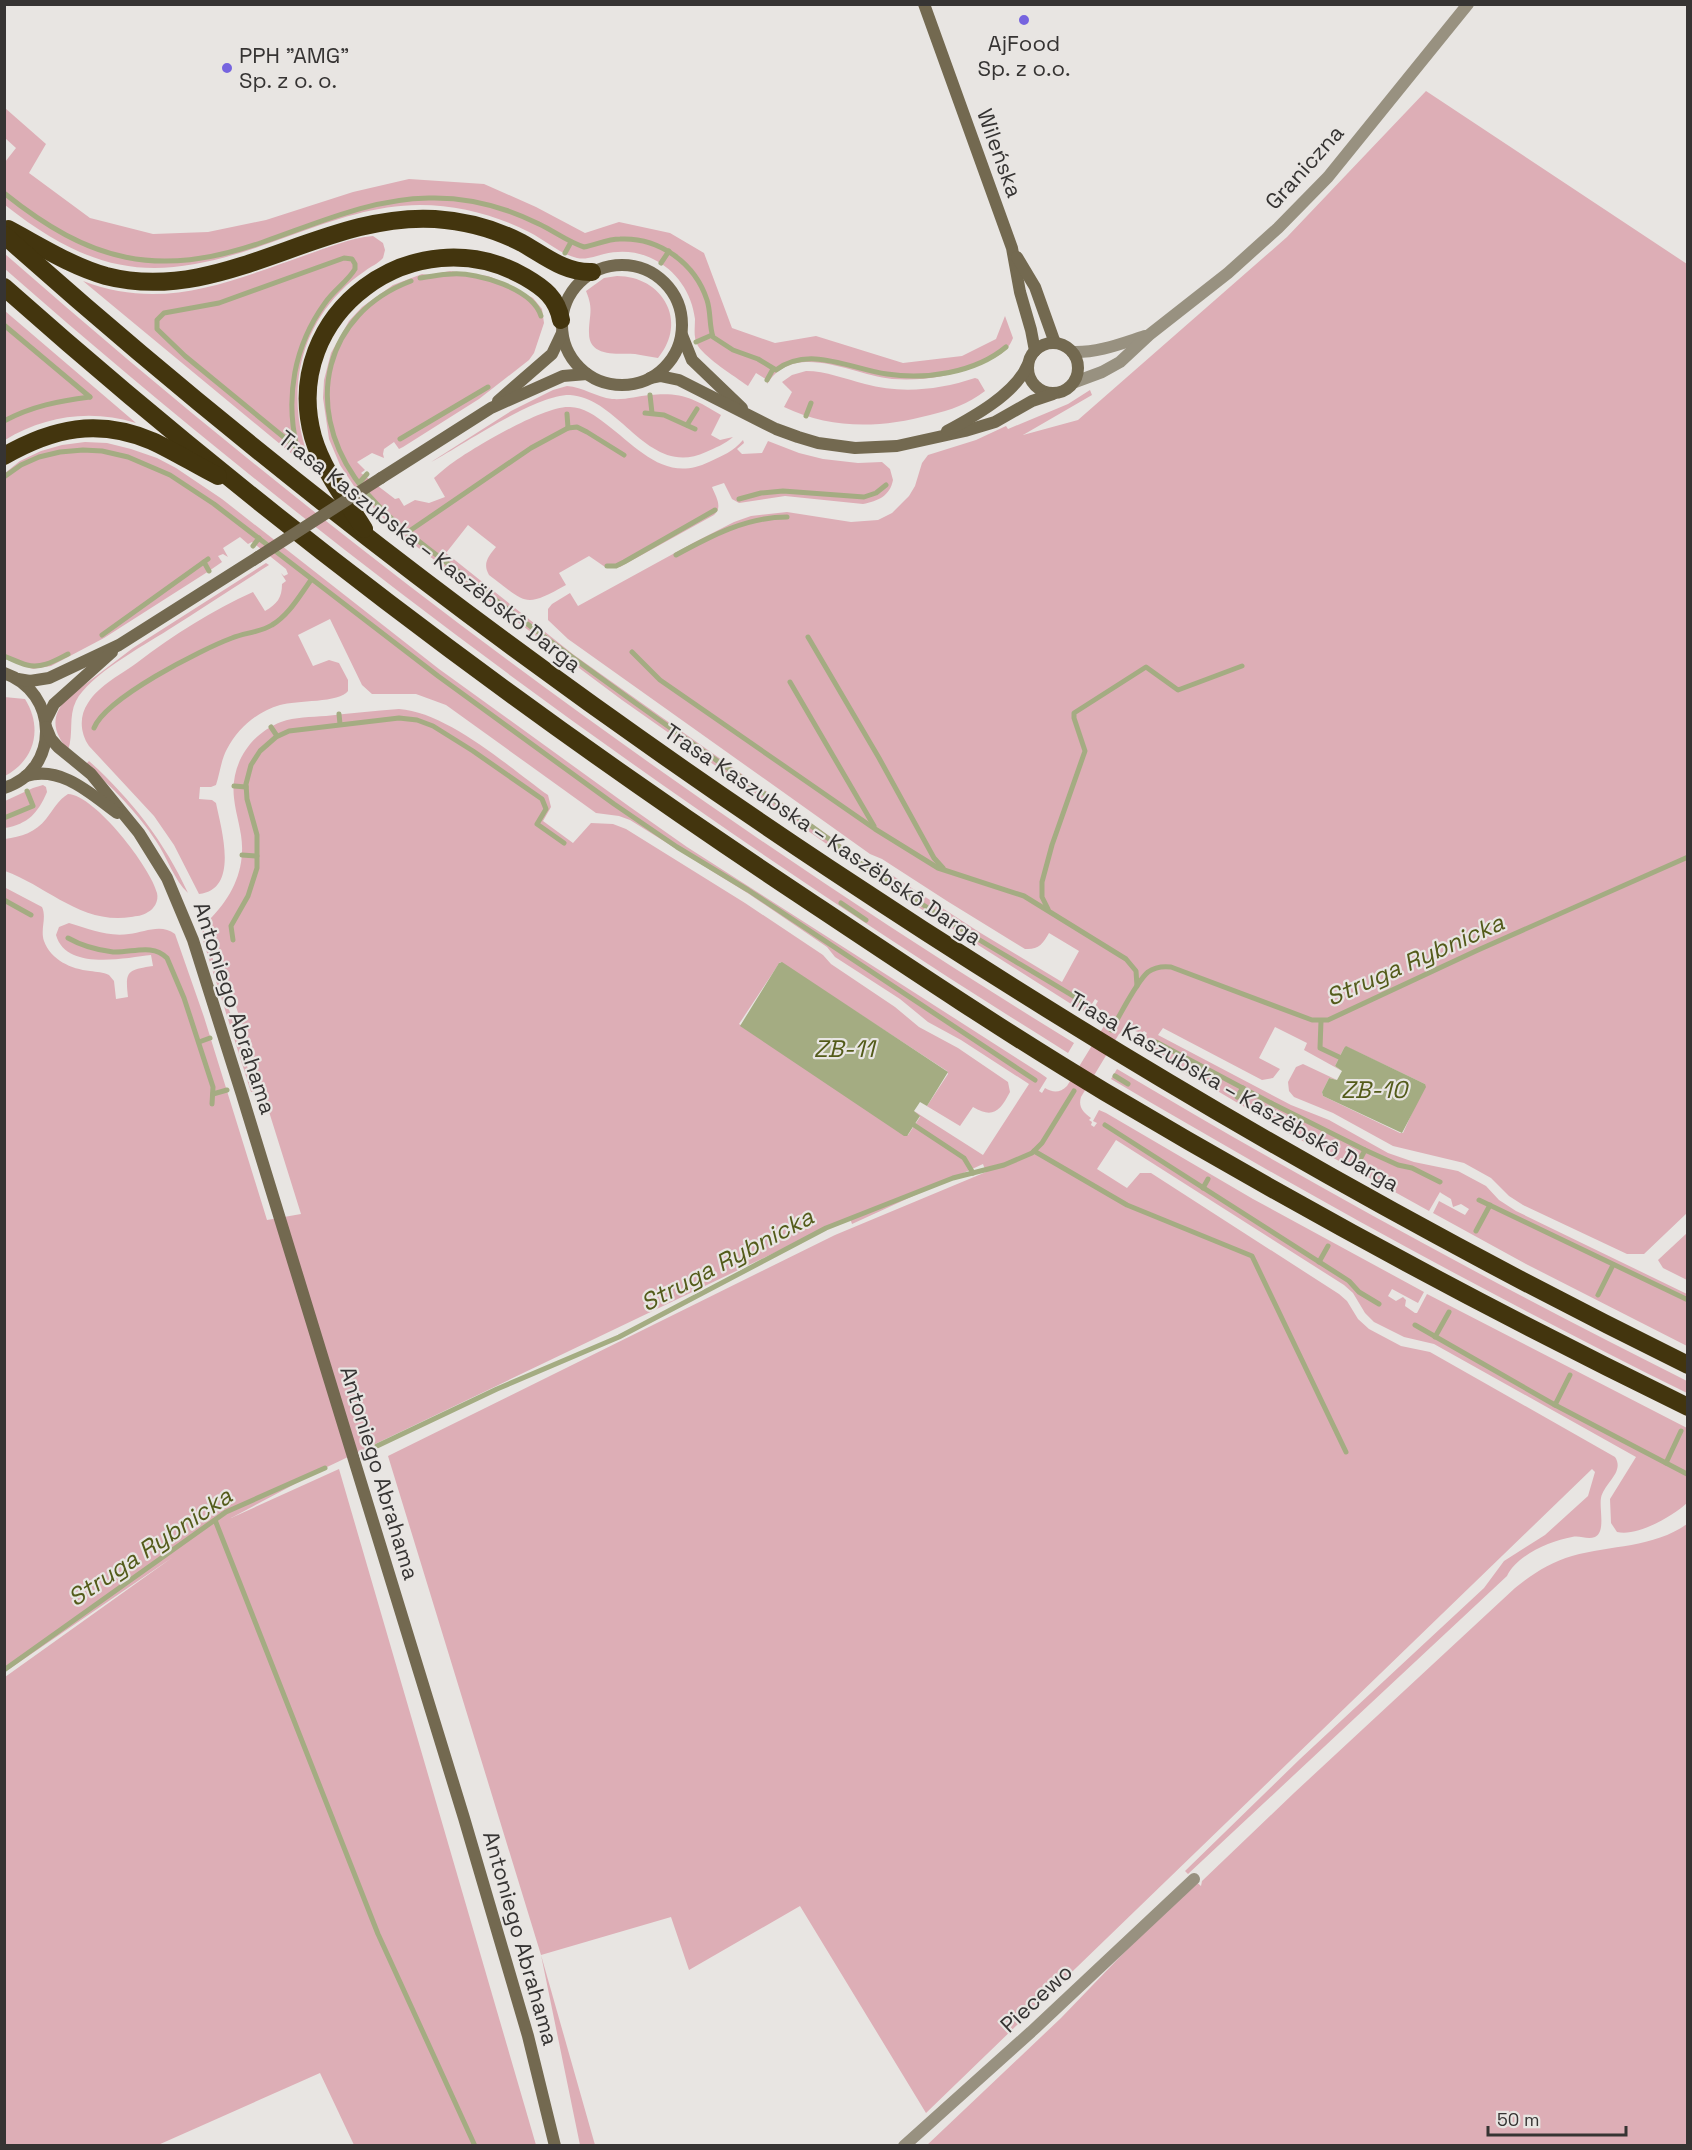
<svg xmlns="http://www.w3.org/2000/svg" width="1692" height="2150" font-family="'Space Grotesk',sans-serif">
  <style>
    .green { fill: #ddaeb6 }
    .water { fill: #a4ac82 }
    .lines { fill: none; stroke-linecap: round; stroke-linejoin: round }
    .stream { stroke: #a4ac82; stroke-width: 5 }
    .street { stroke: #989180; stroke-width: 12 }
    .secondary { stroke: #736950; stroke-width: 12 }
    .highway { stroke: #43350e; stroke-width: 18 }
    .secondary-bridge { stroke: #736950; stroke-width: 12 }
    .poi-dot { fill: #7664df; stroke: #e8e5e2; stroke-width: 2 }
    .labels { text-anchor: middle; stroke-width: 4.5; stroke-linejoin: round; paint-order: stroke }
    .poi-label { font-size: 22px; fill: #363433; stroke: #e8e5e2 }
    .street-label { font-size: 22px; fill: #363433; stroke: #e8e5e2 }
    .water-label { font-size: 24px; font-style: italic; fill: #535b1a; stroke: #e8e5e2 }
  </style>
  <rect width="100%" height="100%" fill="#e8e5e2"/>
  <g class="green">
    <path d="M 1426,91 L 1687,264 L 1687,1213 L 1644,1254 L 1627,1254 L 1523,1205 L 1509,1196 L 1491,1178 L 1464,1163 L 1393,1146 L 1333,1113 L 1294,1097 L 1289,1091 L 1288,1082 L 1296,1067 L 1303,1064 L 1337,1080 L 1329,1078 L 1322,1092 L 1323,1096 L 1400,1133 L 1403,1133 L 1425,1084 L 1347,1047 L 1344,1048 L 1335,1066 L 1342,1071 L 1304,1050 L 1307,1043 L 1275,1027 L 1259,1058 L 1280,1069 L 1273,1078 L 1262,1080 L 1163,1028 L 1158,1035 L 1291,1105 L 1329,1120 L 1388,1153 L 1414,1162 L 1458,1171 L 1486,1186 L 1499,1200 L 1516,1211 L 1687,1294 L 1687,1346 L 1526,1264 L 1433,1213 L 1439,1201 L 1465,1215 L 1469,1209 L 1461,1204 L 1453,1207 L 1451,1199 L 1441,1193 L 1440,1192 L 1429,1211 L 1292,1135 L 1143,1047 L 1140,1044 L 1147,1033 L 1144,1031 L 1142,1033 L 1128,1029 L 1119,1034 L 1081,1097 C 1078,1107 1083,1112 1091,1118 L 1089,1120 L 1092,1122 L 1091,1125 L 1094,1127 L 1097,1123 L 1093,1121 L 1099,1110 L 1106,1113 L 1253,1199 L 1424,1292 L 1418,1303 L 1392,1289 L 1388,1296 L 1396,1301 L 1403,1297 L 1406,1300 L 1405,1306 L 1415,1313 L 1417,1313 L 1427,1294 L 1687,1428 L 1687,1503 C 1673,1516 1637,1537 1617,1532 L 1611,1523 L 1610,1499 L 1636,1457 L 1434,1344 L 1404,1337 L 1374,1322 L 1365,1313 L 1353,1293 L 1344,1285 L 1116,1140 L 1097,1169 L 1127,1188 L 1140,1173 L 1151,1173 L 1339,1294 L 1347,1301 L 1358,1319 L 1369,1329 L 1401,1346 L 1430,1352 L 1615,1457 C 1625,1472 1604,1483 1601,1498 C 1599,1508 1606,1532 1595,1537 C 1587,1540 1580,1535 1572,1537 C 1550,1541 1517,1555 1507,1576 L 1188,1874 L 1185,1871 L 1300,1759 L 1484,1588 L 1504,1561 L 1545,1535 L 1588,1496 L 1595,1472 L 1592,1469 L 926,2113 L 800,1906 L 689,1970 L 671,1917 L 541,1955 L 595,2145 L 580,2145 L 541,1955 L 388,1456 L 835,1235 L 986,1172 L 983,1164 L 852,1224 L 850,1218 L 826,1228 L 325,1468 L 231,1518 L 339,1469 L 536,2145 L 354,2145 L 320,2073 L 158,2145 L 5,2145 L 5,1677 L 173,1557 L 5,1672 L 4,887 L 42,907 C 47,918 40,929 44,941 C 51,960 71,969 90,971 C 97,972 103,972 109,975 L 114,981 L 116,999 L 128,997 C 125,971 127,970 153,966 L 151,955 C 124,958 66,971 56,935 L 59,927 L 69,923 C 90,929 107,937 129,934 C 145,932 161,923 175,934 L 204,1017 L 267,1220 L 301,1214 L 209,920 C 228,901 241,879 242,852 C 243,833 236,817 234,798 C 230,765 250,734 281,722 C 295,717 311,717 326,716 C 350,713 374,711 399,709 C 447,712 509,767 548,795 L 551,807 L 543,821 L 573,843 L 591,823 L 613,824 L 626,829 L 745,903 L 823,955 L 831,964 L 895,1007 L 919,1027 L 958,1048 L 1008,1082 L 1010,1092 C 1000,1111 993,1119 973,1107 L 960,1126 L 920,1102 L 927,1106 L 948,1074 L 947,1071 L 780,962 L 739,1024 L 908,1135 L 920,1117 L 914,1111 L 983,1155 L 1029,1084 L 961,1040 L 928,1022 L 900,999 L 835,957 L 827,947 L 749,894 L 630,820 L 619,816 L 596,813 L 446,705 L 416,694 L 372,694 L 362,685 L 330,619 L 298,635 L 313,666 L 329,660 L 339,663 L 348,680 L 348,691 C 340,703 296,700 280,705 C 258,711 238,728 227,749 C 221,760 220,773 216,785 L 211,787 L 200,787 L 199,799 L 212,800 L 216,803 C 221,828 240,890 199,894 L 174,845 L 154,816 L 89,746 C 80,733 79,716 88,703 C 99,685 122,674 138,662 C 173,635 213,610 253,592 L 265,611 C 277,604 282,598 282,584 L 286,581 L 281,573 L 284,576 L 288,574 L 286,569 L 252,542 L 248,544 L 240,537 L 223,548 L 228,557 L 223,554 L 218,556 L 222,562 L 209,571 L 104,638 L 51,666 L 33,669 L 5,659 L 5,473 L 20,461 L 41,451 L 62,445 L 85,442 L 107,443 L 131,449 L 157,458 L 176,468 L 222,499 L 439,669 L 630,807 L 687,847 L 1040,1073 L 1047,1078 L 1039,1091 L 1042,1093 L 1045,1088 C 1053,1093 1060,1093 1067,1086 L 1104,1026 L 1104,1013 L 1095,1006 L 1098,1001 L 1095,999 L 1087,1012 L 1079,1009 L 899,895 L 622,700 L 405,538 L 382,517 L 356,489 L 340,465 L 329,439 L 323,398 L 324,380 L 331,353 L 349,321 L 362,307 L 393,285 L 422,274 L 429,275 L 450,271 L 488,276 L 503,282 L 533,298 L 542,309 L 544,323 L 534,353 L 529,360 L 479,399 L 403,447 L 399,449 L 394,442 L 384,449 L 383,454 L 384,458 L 372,453 L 357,462 L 365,470 L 361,473 L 395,499 L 399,498 L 404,506 L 415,500 L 429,503 L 445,497 L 434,478 C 441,472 447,466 455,461 C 477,446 545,405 570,407 C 583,407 596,416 606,424 C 639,449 666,483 709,462 C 722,456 734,451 743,440 L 744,443 L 737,449 L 742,454 L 762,453 L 768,441 L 799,453 L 823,459 L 858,463 L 882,462 L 890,469 L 893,480 C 890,496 878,501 863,504 L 785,496 L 739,503 L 732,499 L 724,483 L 712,487 C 716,497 723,507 714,515 L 620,567 L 605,567 L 589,556 L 559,573 L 566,585 C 523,609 527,603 489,575 C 482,563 489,556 496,547 L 468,525 L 446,553 L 574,655 L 863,860 L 878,866 L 979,932 L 1062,982 L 1079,951 L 1049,933 C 1043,944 1038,950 1025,949 L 947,901 L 882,859 L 870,854 L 568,639 L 548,620 L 548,609 L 552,604 L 570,593 L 578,606 L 693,543 L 734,522 L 751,516 L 787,512 L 851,522 L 878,520 L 892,513 L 909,496 L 915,486 L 922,463 L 928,455 L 976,440 L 1006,426 L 1008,429 L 1068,404 L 1090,390 L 1092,395 L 1023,435 L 1078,420 L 1287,237 Z"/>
    <path d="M 5,108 L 46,144 L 29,173 L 90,218 L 153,234 L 208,232 L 266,220 L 353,192 L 409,179 L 484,184 L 536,207 L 585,233 L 619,222 L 670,233 L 704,253 L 732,328 L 775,343 L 816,336 L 903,363 L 962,356 L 996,339 L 1005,316 L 1013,338 C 1007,354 993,359 978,365 C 951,377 921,381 892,379 C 852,375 795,340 767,384 L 767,380 L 756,373 L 748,386 C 733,375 708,360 698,346 C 693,338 695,328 695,319 C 692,293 676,270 653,259 C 638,251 620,250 604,254 C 595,256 587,260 577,258 C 560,254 545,240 529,232 C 495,215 458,205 420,205 C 376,205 333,220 292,235 C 173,279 110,288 5,205 L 5,162 L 16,148 L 5,138 Z"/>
    <path d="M 373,236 L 383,243 L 385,250 L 383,258 C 378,264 371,266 365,271 C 356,277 347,284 340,292 C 292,341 286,412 315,473 L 83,281 C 164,312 231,281 306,255 C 327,248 350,238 373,236 Z"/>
    <path d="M 5,254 C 339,547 696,811 1074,1043 L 1068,1053 C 691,818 339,562 5,269 Z"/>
    <path d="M 617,276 C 662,276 689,321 658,358 C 650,357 642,355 635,354 C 618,353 589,358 589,333 C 589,315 594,310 586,291 L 604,278 Z"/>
    <path d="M 5,311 L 136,423 C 90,409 45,416 5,440 Z"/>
    <path d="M 806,371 C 826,371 845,379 865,384 C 901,394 939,390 975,378 L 978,379 L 985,391 C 968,404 951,410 930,415 C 881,428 832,430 784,407 L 792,392 L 782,382 L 792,375 Z"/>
    <path d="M 567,386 C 583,387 596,397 612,399 C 626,400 637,396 650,395 C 683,392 694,399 721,415 L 711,435 L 720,440 L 733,437 C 725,444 715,448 706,452 C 648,479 621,398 570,395 C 536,394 463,445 431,462 L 511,411 L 553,390 Z"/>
    <path d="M 266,563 L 269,565 C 235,587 201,609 168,630 C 143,646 89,675 76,701 C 68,717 74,734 68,750 C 53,732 50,717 67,698 L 133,648 Z"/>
    <path d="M 4,697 L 25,699 C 43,728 35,760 5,776 Z"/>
    <path d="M 89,761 C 131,799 164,841 188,893 C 174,880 167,857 156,841 C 137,812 112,787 86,764 Z"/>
    <path d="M 43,785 L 46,787 L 47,792 C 38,813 28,824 5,828 L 5,801 L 33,788 Z"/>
    <path d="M 68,794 C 95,795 151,868 157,893 C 159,901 154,909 148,912 C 143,916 136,916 131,917 C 82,925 47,886 5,871 L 5,839 C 21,837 36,832 46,819 C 54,809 58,800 68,794 Z"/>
    <path d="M 203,928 L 255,1091 L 251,1092 L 202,937 Z"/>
    <path d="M 1117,1069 C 1304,1180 1493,1284 1687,1381 L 1687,1393 C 1491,1296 1300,1191 1111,1079 Z"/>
    <path d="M 1687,1233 L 1687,1280 L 1663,1268 L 1658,1260 Z"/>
    <path d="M 1687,1524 L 1687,2145 L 926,2146 L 1061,2018 L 1194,1880 L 1201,1886 L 1202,1881 L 1294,1793 L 1515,1588 C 1532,1574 1551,1562 1572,1556 C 1611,1545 1653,1548 1687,1524 Z"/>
  </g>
  <g class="water">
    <path d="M 782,962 L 948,1072 L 927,1106 L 920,1102 L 914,1111 L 920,1116 L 907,1136 L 904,1136 L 740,1026 L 779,963 Z"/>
    <path d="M 1346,1046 L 1425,1084 L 1426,1087 L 1402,1133 L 1323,1096 L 1322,1092 L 1329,1078 L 1337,1080 L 1342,1071 L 1335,1066 L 1344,1048 Z"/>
  </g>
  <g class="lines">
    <g class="stream">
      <path d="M 4,193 C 90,262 157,279 263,242 C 318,223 370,199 429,198 C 468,197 505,207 539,224 C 554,231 568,242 584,247 C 596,245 607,239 620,239 C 659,237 695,263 707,300 C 711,312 709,325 713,337 L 733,350 L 758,359 L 776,370 C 809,345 851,369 887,374 C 925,380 975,373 1006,347"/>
      <path d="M 565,253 L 571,242"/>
      <path d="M 344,258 L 352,259 L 355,264 L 355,269 C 348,281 333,291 325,303 C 294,346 285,397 297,448 L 185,356 L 157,329 L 157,320 L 164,313 L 219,303 Z"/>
      <path d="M 661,263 L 669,251"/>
      <path d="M 420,278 C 430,277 441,274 452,274 C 478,272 533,289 541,316"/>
      <path d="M 411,281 C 324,314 304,405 355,478 C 380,513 414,538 447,563 C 484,591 520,619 557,646 C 637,705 718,762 800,818 C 834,842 867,868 902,891 C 961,931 1023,965 1083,1002"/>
      <path d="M 4,325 L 90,397"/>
      <path d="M 696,342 L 712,335"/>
      <path d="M 767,380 L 773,369"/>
      <path d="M 650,395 L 652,413"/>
      <path d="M 645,413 L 664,415 L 695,429"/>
      <path d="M 567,414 L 568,428"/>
      <path d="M 806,416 L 811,403"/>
      <path d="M 4,421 C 32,406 59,401 90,397"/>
      <path d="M 687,425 L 697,409"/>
      <path d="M 400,439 L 488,387"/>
      <path d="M 4,477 L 21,465 L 39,457 L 60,452 L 83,450 L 102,451 L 128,457 L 170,475 L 214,504 L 438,676 L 614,804 L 677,847 L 748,890 L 1035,1080"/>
      <path d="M 359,483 L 367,474"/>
      <path d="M 739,499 L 761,493 L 783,491 L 864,497 L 876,493 L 886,485"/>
      <path d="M 408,532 L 531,448 L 568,428 L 577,427 L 587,432 L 624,455"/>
      <path d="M 253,546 L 259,538"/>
      <path d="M 676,555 C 711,536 746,517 787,517"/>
      <path d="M 204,562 L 209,571"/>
      <path d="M 607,566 L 616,566 L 624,562 L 715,510"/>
      <path d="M 102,635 L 208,559"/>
      <path d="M 808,637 L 879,758 L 934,858 L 943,868"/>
      <path d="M 632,652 L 660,680 L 875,829 L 938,868 L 1024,896 L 1126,959 L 1136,971 L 1137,986"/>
      <path d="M 4,656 C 12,659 19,663 27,665 C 42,669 56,660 68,654"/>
      <path d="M 790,682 L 874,826"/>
      <path d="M 339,714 L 340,724"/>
      <path d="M 271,727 L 277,736"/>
      <path d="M 94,728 C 106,698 200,650 232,638 C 244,633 261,632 272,625 C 289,615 300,595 311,580"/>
      <path d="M 234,786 L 246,787"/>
      <path d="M 4,818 L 33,806 L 27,791"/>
      <path d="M 242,855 L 257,856"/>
      <path d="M 4,900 L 31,915"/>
      <path d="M 841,903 L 866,920"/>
      <path d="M 1048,909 L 1042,897 L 1042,882 L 1052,845 L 1085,751 L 1074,718 L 1074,713 L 1146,667 L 1178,690 L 1242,666"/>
      <path d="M 68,938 C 82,946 97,950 113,952 C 132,953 152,943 167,958 L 184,998 L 213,1087 L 212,1104"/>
      <path d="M 233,940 L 231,926 L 248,896 L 257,868 L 257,835 L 247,799 L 246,784 L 251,765 L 260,751 L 276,737 L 289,731 L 399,718 L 417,720 L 433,726 L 473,751 L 542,799 L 546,809 L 537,824 L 564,843"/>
      <path d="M 1321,1021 L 1320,1048 L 1339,1057"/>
      <path d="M 1111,1030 C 1120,1016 1136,982 1148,972 C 1155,967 1163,966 1171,967 L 1312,1020 L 1328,1020 L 1478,950 L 1688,857"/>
      <path d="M 199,1042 L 210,1038"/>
      <path d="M 1153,1045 L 1156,1042 L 1273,1104 L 1365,1150 L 1398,1165 L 1412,1168 L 1440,1182"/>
      <path d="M 1115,1076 L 1128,1084"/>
      <path d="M 213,1094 L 227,1090"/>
      <path d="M 1237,1097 L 1243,1088"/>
      <path d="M 914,1125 L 964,1158 L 973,1173"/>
      <path d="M 1105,1125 L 1349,1281 L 1359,1292 L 1379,1304"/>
      <path d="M 1034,1151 L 1127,1205 L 1252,1256 L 1346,1452"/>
      <path d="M 1357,1165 L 1365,1150"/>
      <path d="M 1203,1188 L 1208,1179"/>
      <path d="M 1479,1200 L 1688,1300"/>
      <path d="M 1476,1231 L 1490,1205"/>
      <path d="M 1319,1262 L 1328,1246"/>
      <path d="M 1598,1295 L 1613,1265"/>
      <path d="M 1415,1325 L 1555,1405 L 1687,1474"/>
      <path d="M 1435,1337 L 1449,1312"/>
      <path d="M 1555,1405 L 1570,1375"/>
      <path d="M 377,1446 L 497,1389 L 619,1337 L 826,1228 L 953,1178 L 1004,1165 L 1032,1153 L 1042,1143 L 1074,1091"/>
      <path d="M 1666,1463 L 1681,1431"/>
      <path d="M 215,1520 L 378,1934 L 475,2146"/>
      <path d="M 4,1670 L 226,1512 L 325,1468"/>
    </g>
    <g class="street">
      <path d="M 1072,352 C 1098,353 1120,344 1145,336"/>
      <path d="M 1075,382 L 1102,372 L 1120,362 L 1149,335 L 1228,273 L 1278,228 L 1328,177 L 1468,4"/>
      <path d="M 904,2146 L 1031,2032 L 1194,1879"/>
    </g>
    <g class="secondary">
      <path d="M 924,4 L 1012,248 L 1020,292 L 1031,330 L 1035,351"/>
      <path d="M 1017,257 L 1035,287 L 1055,343"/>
      <circle cx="622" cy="325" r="60"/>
      <path d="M 682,335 L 692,360 L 742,408"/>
      <circle cx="1053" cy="368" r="25"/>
      <path d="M 650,378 L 660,376 L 679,380 L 776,429 L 798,437 L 818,443 L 855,448 L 897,446 L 965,431 L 995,422 L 1032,401 L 1053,394"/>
      <path d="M 498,401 L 552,354 L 562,333"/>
      <path d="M 947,431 C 973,417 1015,394 1027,366"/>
      <path d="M 381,478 L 491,408 L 563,376 L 587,374"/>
      <path d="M 4,673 C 59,692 61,770 4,788"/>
      <path d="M 18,679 L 30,681 L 49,678 L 119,645 L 258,557"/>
      <path d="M 46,720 L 54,704 L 112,652"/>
      <path d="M 46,727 L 51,739 L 58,747 L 91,774 L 139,833 L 167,878 L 193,940 L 242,1095 L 464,1818 L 528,2036 L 555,2146"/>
      <path d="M 26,776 C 61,765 91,794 117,813"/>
    </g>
    <g class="highway">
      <path d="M 8,229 C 40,246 71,266 106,276 C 221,306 321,212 435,219 C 465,221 495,229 522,243 C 545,256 565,273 592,272"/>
      <path d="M 4,235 C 264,467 541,677 830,869 C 1105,1052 1391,1219 1688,1365"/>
      <path d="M 4,287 C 253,508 520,709 797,893 C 899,961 1000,1029 1105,1092 C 1295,1205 1489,1310 1688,1407"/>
      <path d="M 4,456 C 53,428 98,418 152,441 C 174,451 196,465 218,476"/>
      <path d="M 364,529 C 346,500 323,471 313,437 C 279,314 415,214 525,277 C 544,288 557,298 561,320"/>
    </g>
    <path class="secondary-bridge" d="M 258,557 L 381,478"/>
  </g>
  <g class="poi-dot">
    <circle cx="1024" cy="20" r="6"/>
    <circle cx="227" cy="68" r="6"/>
  </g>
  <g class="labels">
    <g class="poi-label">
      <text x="1024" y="51">AjFood<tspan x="1024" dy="25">Sp. z o.o.</tspan></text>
      <text x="239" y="63" text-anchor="start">PPH "AMG"<tspan x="239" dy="25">Sp. z o. o.</tspan></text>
    </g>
    <g class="street-label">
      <text transform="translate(1000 153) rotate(70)" y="8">Wileńska</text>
      <text transform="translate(1304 167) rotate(-48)" y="8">Graniczna</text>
      <text transform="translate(430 551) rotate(38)" y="8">Trasa Kaszubska – Kaszëbskô Darga</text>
      <text transform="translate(823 834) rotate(34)" y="8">Trasa Kaszubska – Kaszëbskô Darga</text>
      <text transform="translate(235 1008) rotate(72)" y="8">Antoniego Abrahama</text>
      <text transform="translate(1234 1091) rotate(30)" y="8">Trasa Kaszubska – Kaszëbskô Darga</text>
      <text transform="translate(380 1473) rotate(73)" y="8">Antoniego Abrahama</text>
      <text transform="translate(521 1938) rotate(74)" y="8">Antoniego Abrahama</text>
      <text transform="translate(1036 1998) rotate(-43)" y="8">Piecewo</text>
    </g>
    <g class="water-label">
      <text transform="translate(1415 960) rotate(-24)" y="8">Struga Rybnicka</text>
      <text x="844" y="1057">ZB-11</text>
      <text x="1374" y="1098">ZB-10</text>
      <text transform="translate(727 1260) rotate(-28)" y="8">Struga Rybnicka</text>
      <text transform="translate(150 1547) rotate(-34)" y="8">Struga Rybnicka</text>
    </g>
  </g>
  <rect width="1692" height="2150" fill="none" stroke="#363433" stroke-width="12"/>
  <path d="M1488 2126v9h138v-9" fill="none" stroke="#363433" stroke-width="3"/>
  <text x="1497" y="2126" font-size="18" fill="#363433" stroke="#e8e5e2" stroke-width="4.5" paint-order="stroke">50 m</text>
</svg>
